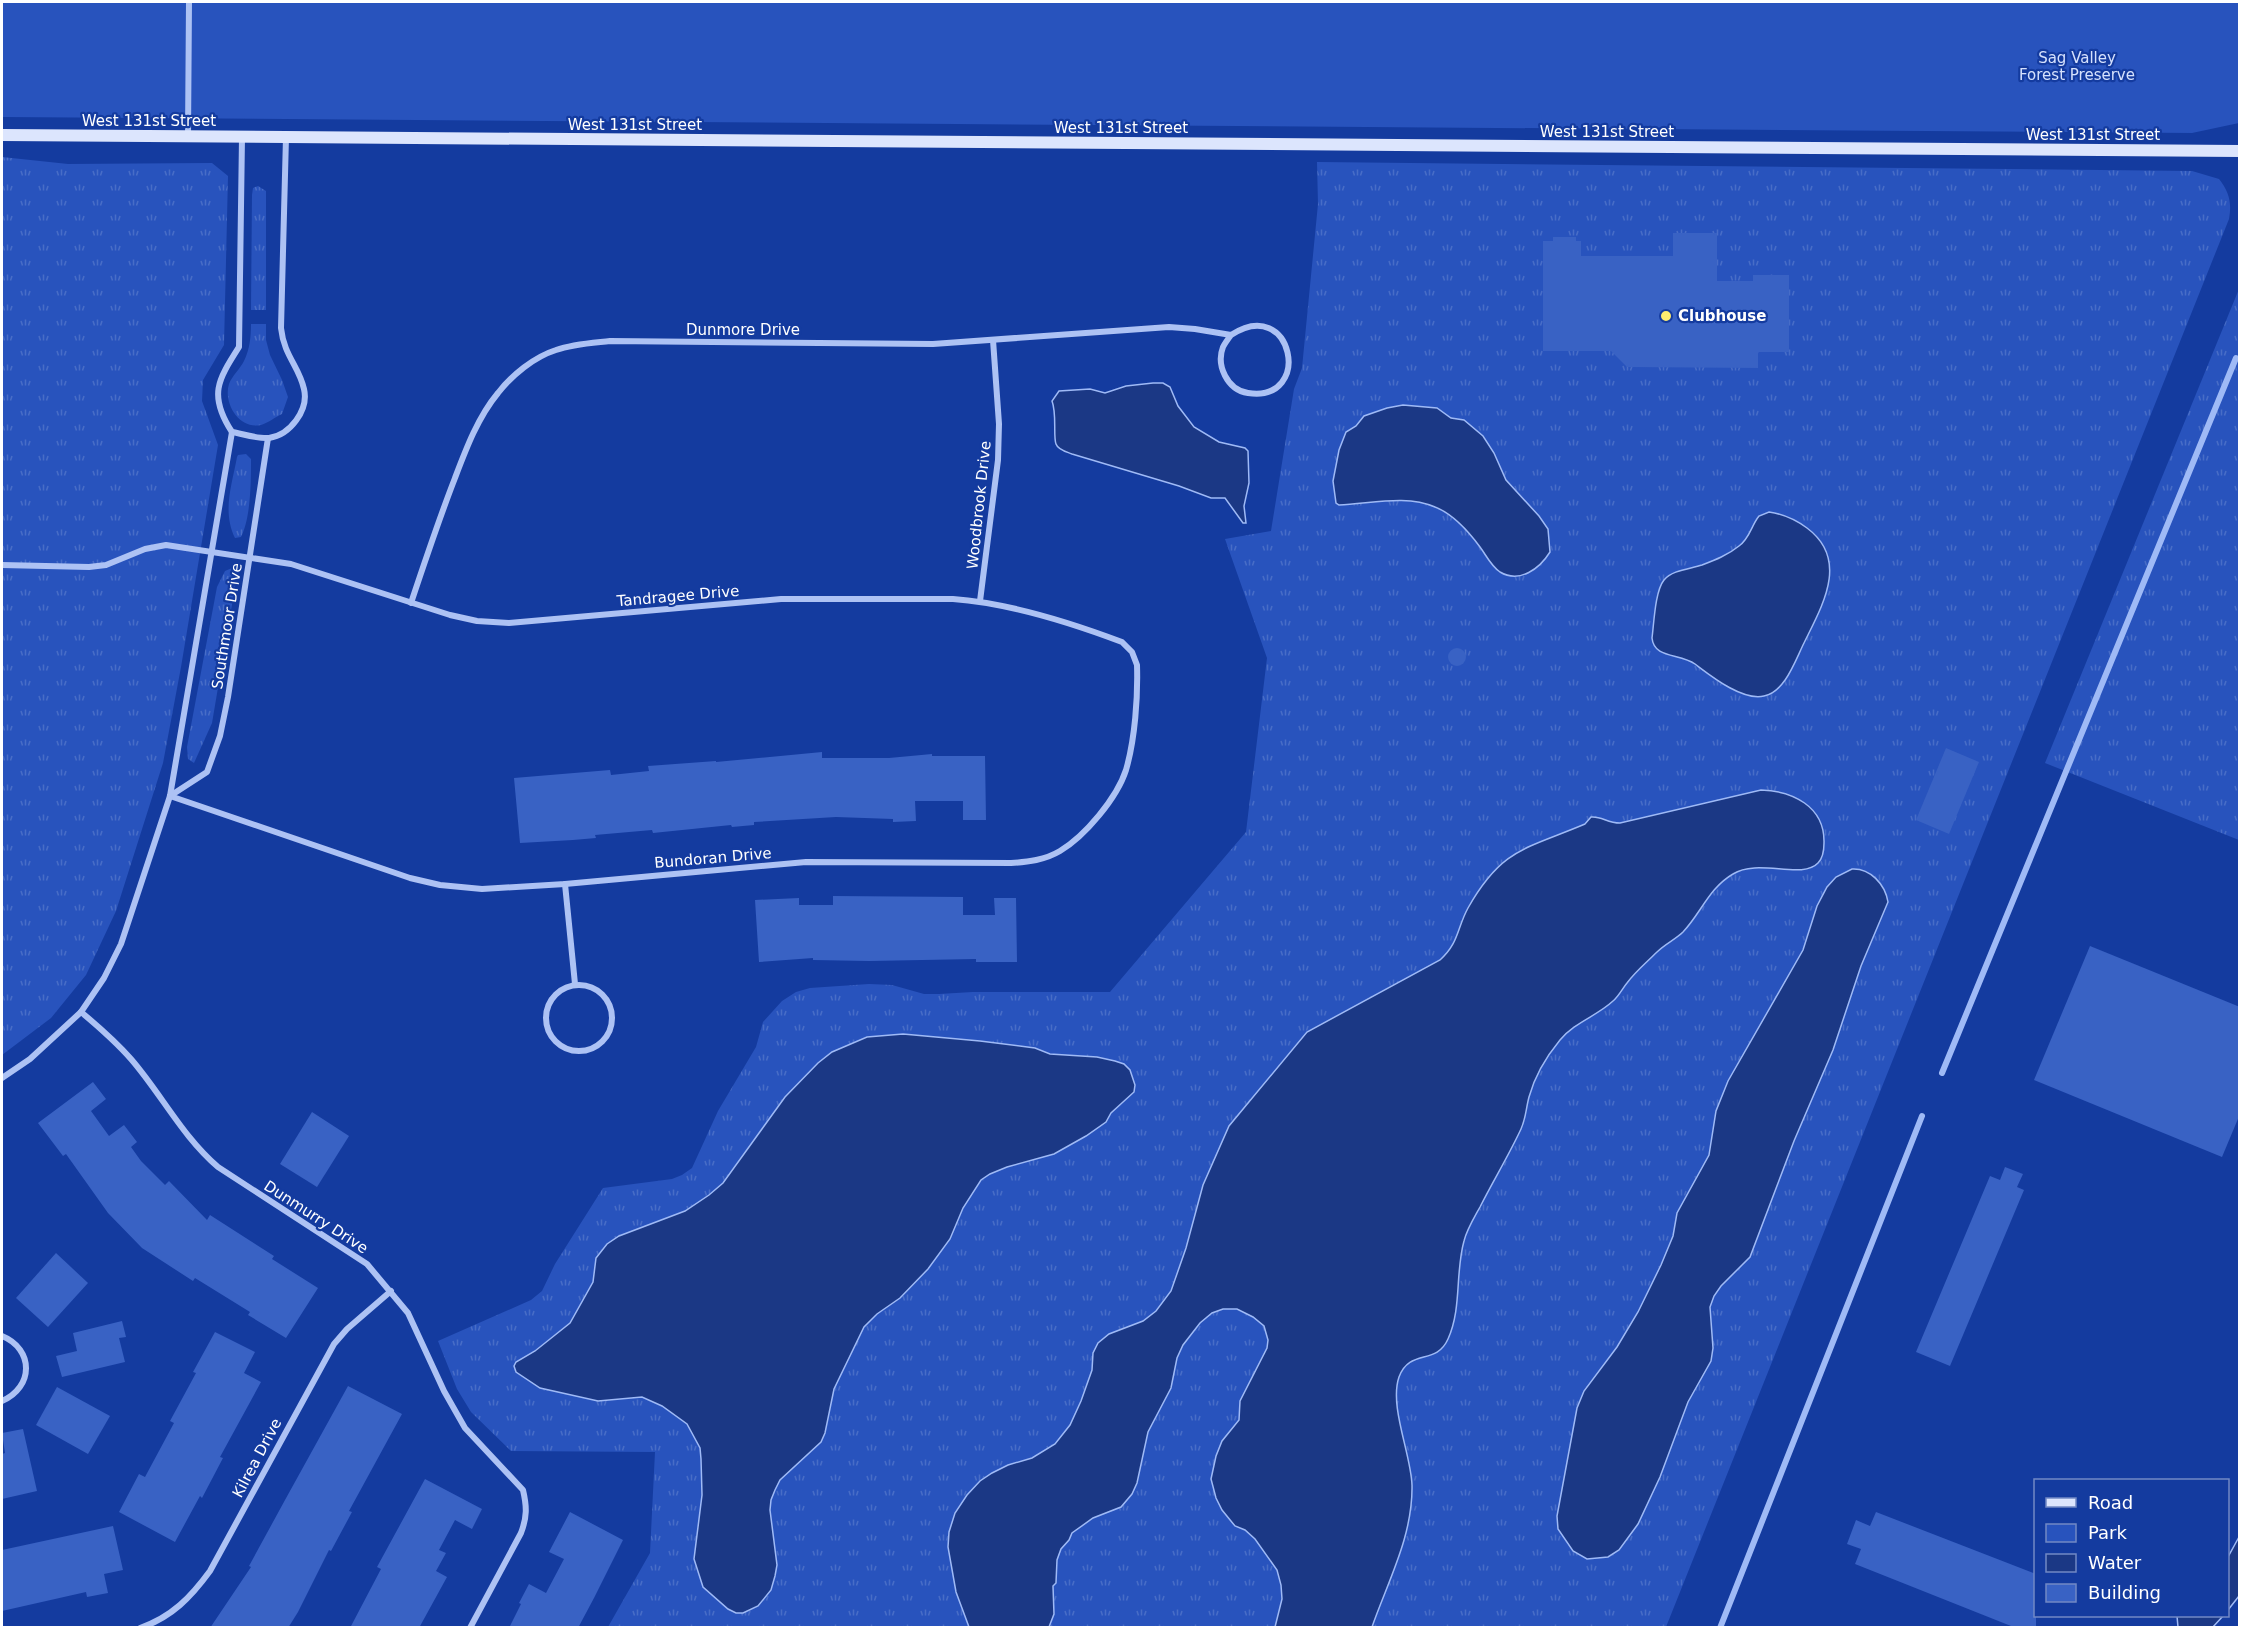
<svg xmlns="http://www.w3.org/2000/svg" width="2241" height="1629" font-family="'DejaVu Sans',sans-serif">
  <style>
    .grass { fill: url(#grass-tufts) }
    .park { fill: #2853bd }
    .water { fill: #1b3885; stroke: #9fbaf6; stroke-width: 1.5 }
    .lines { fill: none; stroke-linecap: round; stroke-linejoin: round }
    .stream { stroke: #9fbaf6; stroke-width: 6 }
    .building { fill: #3962c4 }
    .street { stroke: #adc2f4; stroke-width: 6 }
    .secondary { stroke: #dce5fd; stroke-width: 12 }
    .poi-dot { fill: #ffec6f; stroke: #143b9f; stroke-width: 2 }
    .labels { text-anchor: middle; stroke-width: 4.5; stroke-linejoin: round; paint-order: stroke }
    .park-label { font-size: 15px; fill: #d5e1fd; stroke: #143b9f }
    .street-label { font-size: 15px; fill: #fff; stroke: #143b9f }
    .poi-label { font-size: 15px; font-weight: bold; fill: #fff; stroke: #143b9f; text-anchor: start }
  </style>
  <defs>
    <pattern id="grass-tufts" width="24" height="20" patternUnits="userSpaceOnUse" patternTransform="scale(1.5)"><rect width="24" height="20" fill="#2853bd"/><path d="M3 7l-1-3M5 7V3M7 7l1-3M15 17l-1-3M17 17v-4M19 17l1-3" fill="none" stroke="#486dc7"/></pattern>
  </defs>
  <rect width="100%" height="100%" fill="#143b9f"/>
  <g class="grass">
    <path d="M 2,157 L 68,164 L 212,163 L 228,176 L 224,345 L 203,380 L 202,401 L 218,445 L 181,667 L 163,763 L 116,911 L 86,975 L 51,1018 L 2,1055 Z"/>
    <path d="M 1317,162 L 2192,171 L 2219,179 C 2229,192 2232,202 2229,219 L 1666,1627 L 608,1627 L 650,1553 L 655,1452 L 511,1451 L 471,1412 L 457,1389 L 438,1341 L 531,1300 L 542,1291 L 555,1264 L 603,1188 L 672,1179 L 682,1175 L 692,1168 L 718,1111 L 756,1047 L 763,1022 L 782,1001 L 796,992 L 810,988 L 869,984 L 892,985 L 924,994 L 939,994 L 973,992 L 1110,992 L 1246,832 L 1267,658 L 1225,539 L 1271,531 L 1294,389 L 1302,368 L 1318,204 Z"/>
    <path d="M 258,186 L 266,191 L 266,310 L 251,310 L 252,195 L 253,188 Z"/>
    <path d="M 2239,289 L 2239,840 L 2045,763 Z"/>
    <path d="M 251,324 L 266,324 L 266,340 L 270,355 L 282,380 L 288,397 L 282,414 C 275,417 268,423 261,425 C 239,430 223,403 229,384 C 232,376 240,369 244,361 C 250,349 251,336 251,324 Z"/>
    <path d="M 246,454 L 251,459 C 251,481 251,517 241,537 L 235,538 C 222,511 232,485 237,457 L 238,455 Z"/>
    <path d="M 232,568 L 238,569 L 212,723 L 194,763 L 188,759 L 187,747 L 217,587 L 225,571 Z"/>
  </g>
  <path class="park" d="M 2,2 L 2239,2 L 2239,123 L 2192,133 L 2,117 Z"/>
  <g class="water">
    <path d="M 1153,383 L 1163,383 L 1170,387 L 1178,406 L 1194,427 L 1219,442 L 1245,448 L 1248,451 L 1249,483 L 1244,506 L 1246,523 L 1243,523 L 1225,498 L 1211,498 L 1179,486 L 1072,454 C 1067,452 1058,450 1056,444 C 1053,436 1057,414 1052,401 L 1059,391 L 1090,389 L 1105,393 L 1126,386 Z"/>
    <path d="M 1403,405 L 1437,408 L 1451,418 L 1464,420 L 1483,436 L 1494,453 L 1506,480 L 1539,516 L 1548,529 L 1550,552 C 1540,568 1520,584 1500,572 C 1491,566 1486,555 1480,547 C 1469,532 1453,514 1435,507 C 1406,494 1370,504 1339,505 L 1336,503 L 1333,481 L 1339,450 L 1346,432 L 1356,426 L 1364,416 L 1387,408 Z"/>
    <path d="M 1769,512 C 1783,514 1796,520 1807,528 C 1850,560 1822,606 1804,643 C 1795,661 1785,692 1764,696 C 1742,701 1711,676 1695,664 C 1680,653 1654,659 1652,638 C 1654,623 1655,591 1664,580 C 1672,570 1690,569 1702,565 C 1715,560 1728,555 1739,546 C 1750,538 1751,526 1759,516 Z"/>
    <path d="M 1761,790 C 1792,791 1825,806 1824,843 C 1824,849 1823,858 1818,863 C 1802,880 1758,858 1733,874 C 1709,888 1701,913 1683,932 C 1676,939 1665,944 1657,952 C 1647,962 1635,972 1627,983 C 1622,989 1619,996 1613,1001 C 1597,1016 1575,1022 1560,1040 C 1546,1057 1535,1075 1529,1097 C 1526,1108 1526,1118 1521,1129 C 1509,1155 1493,1181 1480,1207 C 1474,1218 1467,1229 1464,1241 C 1455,1273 1462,1308 1448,1339 C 1436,1366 1410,1348 1399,1377 C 1389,1406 1411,1454 1412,1485 C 1413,1536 1388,1581 1372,1627 L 1275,1627 L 1282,1599 L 1281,1585 L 1277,1570 L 1255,1539 L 1245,1530 L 1235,1526 L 1222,1510 L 1216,1498 L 1211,1479 L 1216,1456 L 1222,1441 L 1239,1420 L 1240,1401 L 1267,1348 L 1268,1340 L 1264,1326 L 1253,1317 L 1237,1309 L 1223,1309 L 1212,1313 L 1200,1323 L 1183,1345 L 1177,1358 L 1171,1388 L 1148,1432 L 1137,1483 L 1132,1494 L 1121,1507 L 1093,1518 L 1072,1533 L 1069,1540 L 1061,1549 L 1057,1560 L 1056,1583 L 1053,1586 L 1054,1614 L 1049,1627 L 969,1627 L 956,1592 L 948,1547 L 949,1532 L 955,1513 L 967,1495 L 980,1481 L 992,1473 L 1008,1465 L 1032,1458 L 1055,1444 L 1070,1425 L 1081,1401 L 1092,1370 L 1093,1353 L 1098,1343 L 1109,1334 L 1143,1321 L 1156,1311 L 1171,1291 L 1186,1248 L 1203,1185 L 1229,1126 L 1307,1032 L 1440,960 C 1459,943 1457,928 1468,908 C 1502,848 1526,849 1585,824 L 1591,817 C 1602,816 1607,823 1620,823 Z"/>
    <path d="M 1852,869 C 1870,868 1885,884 1888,902 L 1861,966 L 1833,1050 L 1794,1141 L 1750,1257 L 1721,1286 L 1714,1296 L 1710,1307 L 1713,1348 L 1711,1361 L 1688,1402 L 1660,1477 L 1638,1524 L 1619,1550 L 1608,1557 L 1587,1559 L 1573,1551 L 1558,1529 L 1557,1516 L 1577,1408 L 1584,1391 L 1617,1347 L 1638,1312 L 1661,1265 L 1673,1236 L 1677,1213 L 1709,1155 L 1716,1111 L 1728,1081 L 1803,950 L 1817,906 L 1827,887 L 1836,877 Z"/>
    <path d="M 903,1034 L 980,1041 L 1035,1048 L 1050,1054 L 1097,1057 L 1115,1061 L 1124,1064 L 1130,1070 L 1135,1085 L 1134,1092 L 1111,1113 L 1106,1122 L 1086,1136 L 1054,1154 L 1007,1167 L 990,1174 L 981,1180 L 963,1208 L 950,1239 L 928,1269 L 900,1298 L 877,1314 L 864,1327 L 834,1389 L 825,1433 L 821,1442 L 780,1480 L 775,1490 L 771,1500 L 770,1510 L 777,1565 L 775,1576 L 771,1590 L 758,1606 L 743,1613 L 736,1613 L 728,1609 L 703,1587 L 694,1559 L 702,1495 L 701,1459 L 700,1448 L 687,1424 L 662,1406 L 642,1397 L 598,1401 L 540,1388 L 516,1372 L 514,1366 L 516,1362 L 535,1351 L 570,1323 L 593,1282 L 596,1258 L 607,1244 L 619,1236 L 685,1211 L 709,1195 L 723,1183 L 785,1097 L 818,1063 L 832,1052 L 867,1037 Z"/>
    <path d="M 2239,1537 L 2239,1596 L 2228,1610 L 2228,1557 Z"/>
    <path d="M 2177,1616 L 2223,1616 L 2212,1628 L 2178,1627 Z"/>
  </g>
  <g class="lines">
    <g class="stream">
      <path d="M 1942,1073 L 2236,358"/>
      <path d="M 1720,1628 L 1922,1116"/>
    </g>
  </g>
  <g class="building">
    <path d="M 1673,233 L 1717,233 L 1717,281 L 1753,281 L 1753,275 L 1789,275 L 1789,352 L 1758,352 L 1758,368 L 1627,367 L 1611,351 L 1543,351 L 1543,241 L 1553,241 L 1553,237 L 1576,237 L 1576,241 L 1581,241 L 1581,256 L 1673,256 Z"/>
    <circle cx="1457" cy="657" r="9"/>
    <path d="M 1946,748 L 1979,762 L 1949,834 L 1916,820 Z"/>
    <path d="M 822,752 L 822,758 L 889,758 L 932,754 L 932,756 L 985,756 L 986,820 L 963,820 L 963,801 L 915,801 L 916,821 L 893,822 L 893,819 L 836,817 L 754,822 L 754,825 L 732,827 L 731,825 L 653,833 L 652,830 L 595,835 L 596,838 L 573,840 L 520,843 L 514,778 L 610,770 L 611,775 L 649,771 L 648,766 L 716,761 L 716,762 Z"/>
    <path d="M 833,896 L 963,897 L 963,915 L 995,915 L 994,898 L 1016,898 L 1017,962 L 976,962 L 976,959 L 869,961 L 813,960 L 813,958 L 759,962 L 755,900 L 799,898 L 799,905 L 833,905 Z"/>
    <path d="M 2090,946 L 2240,1007 L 2240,1114 L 2222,1157 L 2034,1080 Z"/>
    <path d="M 93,1082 L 106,1099 L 91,1111 L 109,1136 L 124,1125 L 137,1142 L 131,1147 L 141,1161 L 165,1185 L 169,1181 L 207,1220 L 210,1215 L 274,1256 L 272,1259 L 318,1288 L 286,1338 L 248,1315 L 250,1312 L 195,1278 L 193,1281 L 142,1248 L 108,1213 L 66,1154 L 63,1156 L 38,1123 Z"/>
    <path d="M 312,1112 L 349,1136 L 317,1187 L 280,1164 Z"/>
    <path d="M 2005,1167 L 2023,1174 L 2017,1187 L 2024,1190 L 1950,1366 L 1916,1352 L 1990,1176 L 2000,1180 Z"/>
    <path d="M 56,1253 L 88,1283 L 48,1327 L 16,1298 Z"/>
    <path d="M 122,1321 L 126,1337 L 119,1338 L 125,1362 L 62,1377 L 56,1356 L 77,1351 L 73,1333 Z"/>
    <path d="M 215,1332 L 255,1352 L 244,1373 L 261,1382 L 220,1457 L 223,1458 L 202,1498 L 200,1496 L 175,1542 L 119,1512 L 139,1474 L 145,1477 L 174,1423 L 170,1421 L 196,1373 L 193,1372 Z"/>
    <path d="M 348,1386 L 402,1414 L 349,1511 L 352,1512 L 331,1551 L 329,1550 L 298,1612 L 288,1628 L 210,1628 L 251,1567 L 249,1566 L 285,1500 Z"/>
    <path d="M 57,1387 L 110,1416 L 88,1454 L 36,1425 Z"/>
    <path d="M 23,1429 L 37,1491 L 2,1499 L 2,1454 L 5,1453 L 2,1433 Z"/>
    <path d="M 425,1479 L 482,1509 L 472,1529 L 455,1520 L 439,1550 L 446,1553 L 436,1571 L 447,1577 L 419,1628 L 350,1628 L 381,1569 L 377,1567 Z"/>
    <path d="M 570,1512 L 623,1540 L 594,1598 L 578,1628 L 509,1628 L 521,1604 L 519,1603 L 529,1584 L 546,1593 L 564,1559 L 549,1552 Z"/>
    <path d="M 1876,1512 L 2036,1574 L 2036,1628 L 2016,1628 L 1855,1564 L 1861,1549 L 1847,1544 L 1856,1520 L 1870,1526 Z"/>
    <path d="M 113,1526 L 123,1570 L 104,1574 L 108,1593 L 87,1597 L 86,1592 L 2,1611 L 2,1550 Z"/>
  </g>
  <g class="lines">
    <g class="street">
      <path d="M 188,136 L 189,2"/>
      <path d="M 242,137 L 239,347 C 218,380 208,395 232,432 C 243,434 258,439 269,438 C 290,435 309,410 304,389 C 299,366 284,356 281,328 L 286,137"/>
      <path d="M 2,565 L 89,567 L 106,565 L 145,549 L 166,545 L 291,564 L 450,615 L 477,621 L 509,623 L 781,599 L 953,599 C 1009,603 1069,622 1122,642 L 1132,652 L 1137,665 C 1138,697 1135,739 1126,770 C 1117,798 1085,836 1060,851 C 1045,860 1028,862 1011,863 L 806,862 L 565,884 L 482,889 L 440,885 L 410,878 L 170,796"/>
      <path d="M 980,601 L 998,460 L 999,424 L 993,340"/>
      <path d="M 411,603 C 425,561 439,519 455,478 C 466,449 478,417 498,393 C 512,375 534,357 556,350 C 573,344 592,343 610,341 L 933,344 L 1169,327 L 1195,329 L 1231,335 C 1293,294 1314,403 1248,393 C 1227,390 1216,365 1223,347 C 1225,343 1228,339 1231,335"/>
      <path d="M 170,796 L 207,772 L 220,736 L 228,697 L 268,438"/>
      <path d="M 565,884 L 575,984"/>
      <circle cx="579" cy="1018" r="33"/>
      <path d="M 81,1012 C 99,1027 116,1042 131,1059 C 162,1095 182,1136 218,1167 L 367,1264 L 408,1313 L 444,1391 L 465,1428 L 523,1490 C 527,1507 527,1517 521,1533 L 470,1628"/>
      <path d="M 2,1078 L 30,1059 L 81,1012 L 104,978 L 121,944 L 170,796 L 232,432"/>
      <path d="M 2,1336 C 34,1349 34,1387 2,1401"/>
      <path d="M 140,1628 C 172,1617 191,1597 210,1571 L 334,1344 L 347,1329 L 391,1291"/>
    </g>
    <path class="secondary" d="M 2,135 L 2240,151"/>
  </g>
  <circle class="poi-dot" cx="1666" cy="316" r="6"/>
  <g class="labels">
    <g class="park-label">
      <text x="2077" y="63">Sag Valley<tspan x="2077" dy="17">Forest Preserve</tspan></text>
    </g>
    <g class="street-label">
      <text x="149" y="126">West 131st Street</text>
      <text x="635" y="130">West 131st Street</text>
      <text x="1121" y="133">West 131st Street</text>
      <text x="1607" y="137">West 131st Street</text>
      <text x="2093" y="140">West 131st Street</text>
      <text x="743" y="335">Dunmore Drive</text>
      <text transform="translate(979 505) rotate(-84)" y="5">Woodbrook Drive</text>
      <text transform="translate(678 596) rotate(-5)" y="5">Tandragee Drive</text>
      <text transform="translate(227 626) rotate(-81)" y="5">Southmoor Drive</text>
      <text transform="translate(713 858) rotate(-5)" y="5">Bundoran Drive</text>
      <text transform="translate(316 1217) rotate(33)" y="5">Dunmurry Drive</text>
      <text transform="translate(257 1458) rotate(-62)" y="5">Kilrea Drive</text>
    </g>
    <g class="poi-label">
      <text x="1678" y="321">Clubhouse</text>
    </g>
  </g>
  <rect width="2241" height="1629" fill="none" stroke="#ffffff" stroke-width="6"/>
  <rect x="2034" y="1479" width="195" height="138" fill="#143b9f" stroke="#7289c5" stroke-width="1.5"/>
  <rect x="2046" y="1498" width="30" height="9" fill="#dce5fd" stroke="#7289c5" stroke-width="1.5"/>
  <text x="2088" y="1509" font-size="18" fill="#ffffff">Road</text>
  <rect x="2046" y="1524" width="30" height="18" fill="#2853bd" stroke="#7289c5" stroke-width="1.5"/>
  <text x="2088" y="1539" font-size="18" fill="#ffffff">Park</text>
  <rect x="2046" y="1554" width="30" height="18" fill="#1b3885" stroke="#7289c5" stroke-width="1.5"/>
  <text x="2088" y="1569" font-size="18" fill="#ffffff">Water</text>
  <rect x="2046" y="1584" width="30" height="18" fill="#3962c4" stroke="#7289c5" stroke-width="1.5"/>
  <text x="2088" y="1599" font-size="18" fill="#ffffff">Building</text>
</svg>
